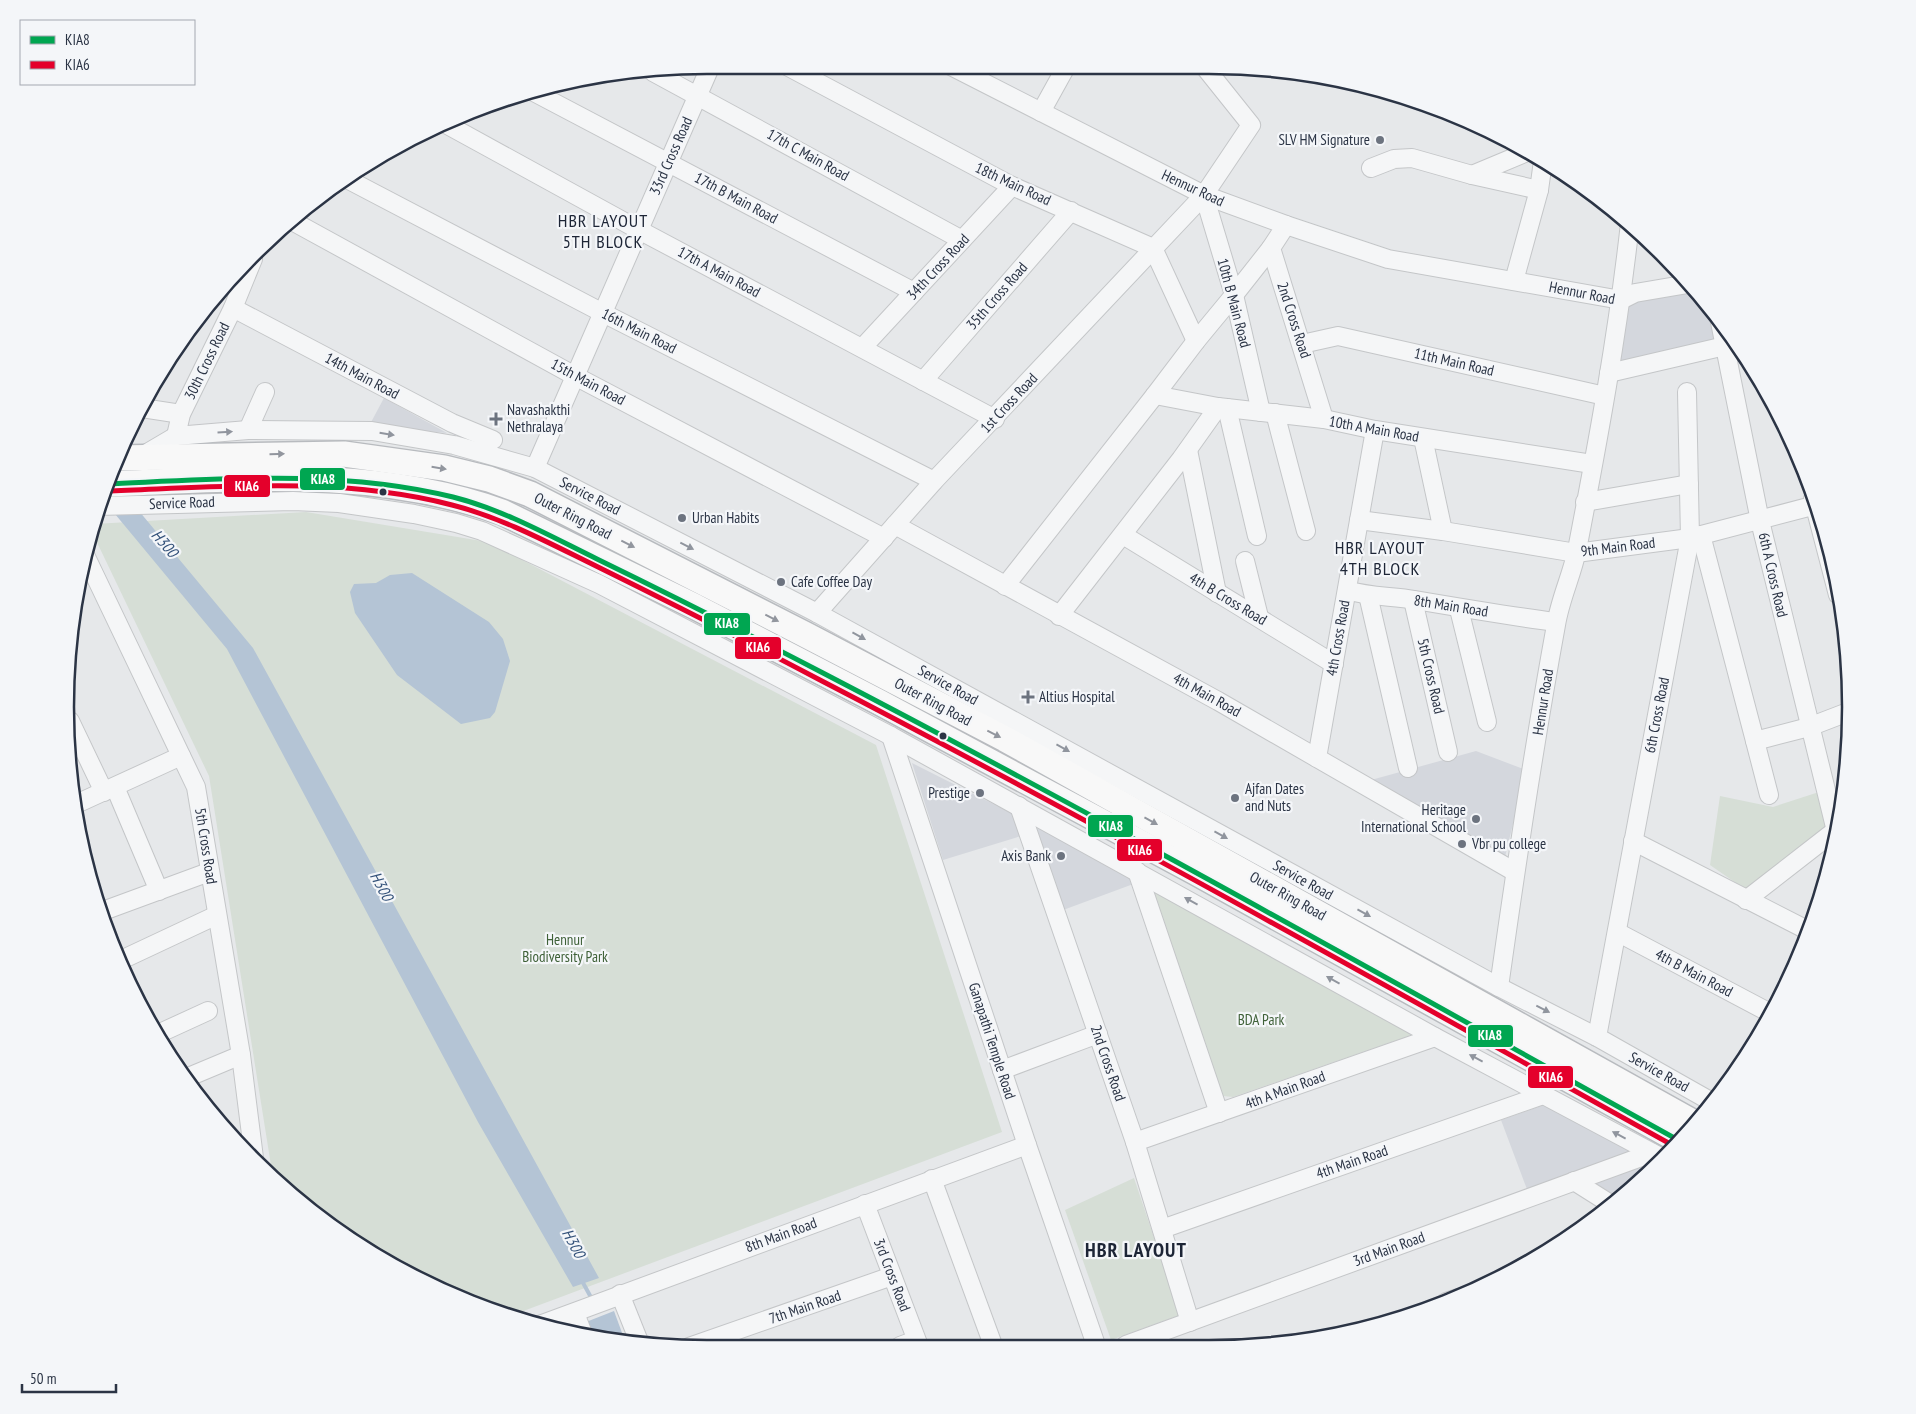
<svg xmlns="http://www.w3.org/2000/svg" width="1916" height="1414" font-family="'PT Sans Narrow',sans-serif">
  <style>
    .built { fill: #d4d7dd }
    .green { fill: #d6ded6 }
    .water { fill: #b4c4d5 }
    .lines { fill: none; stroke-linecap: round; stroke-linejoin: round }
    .stream { stroke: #b4c4d5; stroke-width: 4 }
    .minor-casing { stroke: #c4c6c8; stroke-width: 20 }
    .highway-casing { stroke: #b8bbbf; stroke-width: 28 }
    .minor { stroke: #f5f6f7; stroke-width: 18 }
    .highway { stroke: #f8f8f8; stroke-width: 25 }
    .bus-1-casing { stroke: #f4f6f9; stroke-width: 9 }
    .bus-2-casing { stroke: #f4f6f9; stroke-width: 9 }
    .bus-1 { stroke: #00a651; stroke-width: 5 }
    .bus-2 { stroke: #e4002b; stroke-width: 5 }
    .oneway { fill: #90959e }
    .oneway2 { fill: #92969e }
    .poi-dot { fill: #6c737f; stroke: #f4f6f9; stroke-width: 2 }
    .bus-dot { fill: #2b3445; stroke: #f4f6f9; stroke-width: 2 }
    .labels { text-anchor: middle; stroke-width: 4.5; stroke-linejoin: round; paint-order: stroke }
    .poi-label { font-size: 15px; fill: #2b3445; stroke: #f4f6f9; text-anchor: start }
    .street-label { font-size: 15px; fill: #2b3445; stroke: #f4f6f9 }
    .park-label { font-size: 15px; fill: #3f6138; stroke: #f4f6f9 }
    .water-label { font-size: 16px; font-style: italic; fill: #34527a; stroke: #f4f6f9 }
    .quarter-label { font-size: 18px; letter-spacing: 1px; fill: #1d2536; stroke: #f4f6f9 }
    .district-label { font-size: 20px; font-weight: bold; letter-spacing: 1px; fill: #1d2536; stroke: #f4f6f9 }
    .rim { fill: none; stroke: #2b3445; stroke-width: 2.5 }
    .line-badge { stroke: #f4f6f9; stroke-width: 2 }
    .badge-label { font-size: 14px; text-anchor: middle; font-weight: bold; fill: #fff }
  </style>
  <rect width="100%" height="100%" fill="#e6e8ea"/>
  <g class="built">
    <path d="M 1691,287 L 1711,308 L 1720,344 L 1618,368 L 1627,302 Z"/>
    <path d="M 384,398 L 447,433 L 369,426 Z"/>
    <path d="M 1476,751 L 1526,770 L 1505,857 L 1371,780 Z"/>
    <path d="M 912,763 L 1132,874 L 1136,883 L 1047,916 L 1021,836 L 943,860 Z"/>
    <path d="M 1547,1104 L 1654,1165 L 1620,1198 L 1581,1175 L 1528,1192 L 1501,1120 Z"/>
  </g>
  <g class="green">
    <path d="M 306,512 L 488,542 L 876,745 L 1002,1132 L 510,1316 L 423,1283 L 284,1190 L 273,1178 L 209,776 L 92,532 L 94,524 Z"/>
    <path d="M 1819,792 L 1829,827 L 1746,890 L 1710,865 L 1720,796 L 1773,807 Z"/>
    <path d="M 1145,883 L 1412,1032 L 1409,1036 L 1233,1097 L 1223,1096 L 1216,1086 Z"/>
    <path d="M 1134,1178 L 1180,1315 L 1111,1340 L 1065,1210 Z"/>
  </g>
  <g class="water">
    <path d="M 139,511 L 253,648 L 599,1278 L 573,1287 L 478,1122 L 227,649 L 115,514 Z"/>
    <path d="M 412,573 L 489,622 L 503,639 L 510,661 L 495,712 L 490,718 L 461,724 L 397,675 L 355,613 L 350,592 L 354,584 L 376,583 L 390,575 Z"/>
    <path d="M 614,1311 L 625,1341 L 591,1335 L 586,1322 Z"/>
  </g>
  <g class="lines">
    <path class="stream" d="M 582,1281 L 593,1301"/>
    <g class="minor-casing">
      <g id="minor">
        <path d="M 785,65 L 1012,186 L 1153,248 L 1196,341"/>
        <path d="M 949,65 L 1204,195 L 1286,225 L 1388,259 L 1621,300"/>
        <path d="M 653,72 L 962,240"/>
        <path d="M 530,90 L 914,292"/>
        <path d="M 1041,112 L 1067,65"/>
        <path d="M 444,123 L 639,230 L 995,419"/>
        <path d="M 1371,168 L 1394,159 L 1412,158 L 1472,175 L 1539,190"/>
        <path d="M 1472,175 L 1527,152"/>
        <path d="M 345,178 L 603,313 L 934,481"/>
        <path d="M 1204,195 L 1234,295 L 1261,412"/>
        <path d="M 294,222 L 575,376 L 884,538"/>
        <path d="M 1286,225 L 1271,248 L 1324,419"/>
        <path d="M 1514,281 L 1539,190 L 1543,161"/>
        <path d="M 1621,300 L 1635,293 L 1688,284"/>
        <path d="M 233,308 L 452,423 L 493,440"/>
        <path d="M 1719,317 L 1760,521 L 1836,831"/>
        <path d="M 1302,344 L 1338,336 L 1605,396"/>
        <path d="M 863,347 L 1012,186"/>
        <path d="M 1609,373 L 1725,346"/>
        <path d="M 923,381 L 1071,211"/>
        <path d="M 1155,395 L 1218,407 L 1324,419 L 1375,430 L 1592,464"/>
        <path d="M 142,408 L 181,414"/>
        <path d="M 1227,408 L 1257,536"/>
        <path d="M 1275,413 L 1306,531"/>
        <path d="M 248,430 L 265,392"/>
        <path d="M 176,436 L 181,414 L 233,308 L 253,259"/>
        <path d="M 1423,438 L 1443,531"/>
        <path d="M 1188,450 L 1217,593"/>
        <path d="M 142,456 L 176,436 L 248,430 L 372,431 L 454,445 L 535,468 L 817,613 L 1499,987 L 1597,1037 L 1712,1102"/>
        <path d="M 535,468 L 711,65"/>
        <path d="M 1813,499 L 1838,595"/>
        <path d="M 1585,502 L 1689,484"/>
        <path d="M 98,506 L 293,501 L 339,503 L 414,514 L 456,523 L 482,531 L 599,584 L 891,736 L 1435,1037 L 1662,1158"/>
        <path d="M 1359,520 L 1443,531 L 1576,553 L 1690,538 L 1816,505"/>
        <path d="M 895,525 L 1218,701 L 1515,872"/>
        <path d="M 1123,535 L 1334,664"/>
        <path d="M 1701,535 L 1755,741 L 1809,727 L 1848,712"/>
        <path d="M 86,557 L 196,787 L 241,1055 L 254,1158"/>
        <path d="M 1245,561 L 1259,617"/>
        <path d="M 1005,586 L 1155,395 L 1196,341 L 1234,295 L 1271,248"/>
        <path d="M 1347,590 C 1369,597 1392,596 1415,600 C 1462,608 1509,616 1556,622"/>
        <path d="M 1368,595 L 1408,768"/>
        <path d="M 1413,600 L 1448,752"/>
        <path d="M 1459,609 L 1487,722"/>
        <path d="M 817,613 L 934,481 L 1204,195 L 1251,125 L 1203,65"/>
        <path d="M 1059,616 L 1181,459 L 1218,407"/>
        <path d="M 70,721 L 104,792"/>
        <path d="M 891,736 L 1027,1145 L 1096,1345"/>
        <path d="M 1755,741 L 1769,795"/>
        <path d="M 1317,758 L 1375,430"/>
        <path d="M 115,787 L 159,891"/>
        <path d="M 74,805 L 181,756"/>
        <path d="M 1019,806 L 1135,1142 L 1190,1322"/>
        <path d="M 1633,841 L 1809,931"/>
        <path d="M 1137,871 L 1219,1113"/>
        <path d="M 1746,900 L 1836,830"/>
        <path d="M 103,911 L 209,872"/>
        <path d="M 1617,932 L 1772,1014"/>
        <path d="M 119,961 L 217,915"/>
        <path d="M 1499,987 C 1516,866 1534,745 1556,625 C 1560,599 1572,575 1577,550 C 1598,441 1618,333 1630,223"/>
        <path d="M 160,1033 L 208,1011"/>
        <path d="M 1597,1037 L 1690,538 L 1687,392"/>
        <path d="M 1002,1070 L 1098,1034"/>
        <path d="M 186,1078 L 241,1055"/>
        <path d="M 1135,1142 L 1435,1037"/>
        <path d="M 932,1179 L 993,1345"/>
        <path d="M 1574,1181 L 1612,1205"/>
        <path d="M 865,1204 L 919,1346"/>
        <path d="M 1162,1229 L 1543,1095"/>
        <path d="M 620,1294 L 640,1344"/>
        <path d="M 1446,1302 L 1458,1298"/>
        <path d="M 575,1313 L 583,1334"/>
        <path d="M 537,1326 L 1027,1145"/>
        <path d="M 1126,1345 L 1652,1153"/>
        <path d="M 900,1346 L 916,1340"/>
        <path d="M 689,1347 L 892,1276"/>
      </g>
    </g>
    <g class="highway-casing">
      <g id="highway">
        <path d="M 117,458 L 344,454 L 444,468 L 489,479 L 530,494 L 806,635 L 1005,739 L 1696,1124"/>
        <path d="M 106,484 C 240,479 373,466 502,512 L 696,607 L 879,702 L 1195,872 L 1680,1141"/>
      </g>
    </g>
    <use href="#minor" class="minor"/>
    <use href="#highway" class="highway"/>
    <g class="bus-1-casing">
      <path id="bus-1" d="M 106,484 C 221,479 340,469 453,497 C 504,510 550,536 597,559 C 673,596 748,634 823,673 C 1112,823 1395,983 1680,1141"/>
    </g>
    <g class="bus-2-casing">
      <path id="bus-2" d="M 106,491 C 221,487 340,476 452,505 C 503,518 549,543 596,566 C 671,603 746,641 820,680 C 1108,829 1391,989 1674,1146"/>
    </g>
    <use href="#bus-1" class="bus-1"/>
    <use href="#bus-2" class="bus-2"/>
  </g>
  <defs><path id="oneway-solid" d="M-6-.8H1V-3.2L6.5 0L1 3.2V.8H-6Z" transform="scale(1.25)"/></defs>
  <g class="oneway">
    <use href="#oneway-solid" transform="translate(225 432) rotate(-4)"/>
    <use href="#oneway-solid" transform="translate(387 434) rotate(9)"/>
    <use href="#oneway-solid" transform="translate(687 546) rotate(27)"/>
    <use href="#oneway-solid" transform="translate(859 636) rotate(29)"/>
    <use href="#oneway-solid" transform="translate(1063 748) rotate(29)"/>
    <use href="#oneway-solid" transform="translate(1221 835) rotate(29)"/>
    <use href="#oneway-solid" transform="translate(1191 901) rotate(-151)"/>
    <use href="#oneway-solid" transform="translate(1364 913) rotate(29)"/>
    <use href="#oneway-solid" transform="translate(1333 980) rotate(-151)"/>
    <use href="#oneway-solid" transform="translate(1543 1009) rotate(27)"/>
    <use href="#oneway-solid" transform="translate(1476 1058) rotate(-152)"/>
    <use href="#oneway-solid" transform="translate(1619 1135) rotate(-152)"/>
  </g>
  <g class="oneway2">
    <use href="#oneway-solid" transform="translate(277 454) rotate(-1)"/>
    <use href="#oneway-solid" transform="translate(439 468) rotate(9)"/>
    <use href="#oneway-solid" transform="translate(628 544) rotate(27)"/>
    <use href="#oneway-solid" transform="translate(772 618) rotate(27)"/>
    <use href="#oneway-solid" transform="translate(994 734) rotate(27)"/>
    <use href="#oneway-solid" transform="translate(1151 821) rotate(29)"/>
  </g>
  <g class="poi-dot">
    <circle cx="1380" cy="140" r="5"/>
    <path d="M493.5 411.5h5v5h5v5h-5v5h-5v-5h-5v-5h5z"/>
    <circle cx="682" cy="518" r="5"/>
    <circle cx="781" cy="582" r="5"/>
    <path d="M1025.5 689.5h5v5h5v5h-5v5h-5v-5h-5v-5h5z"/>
    <circle cx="980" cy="793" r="5"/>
    <circle cx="1235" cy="798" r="5"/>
    <circle cx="1476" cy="819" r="5"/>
    <circle cx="1462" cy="844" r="5"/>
    <circle cx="1061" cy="856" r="5"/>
  </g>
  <g class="bus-dot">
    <circle cx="383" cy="492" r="4.5"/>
    <circle cx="943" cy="736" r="4.5"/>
  </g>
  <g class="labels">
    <g class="poi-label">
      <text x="1370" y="145" text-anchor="end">SLV HM Signature</text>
      <text x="507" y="415">Navashakthi<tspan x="507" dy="17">Nethralaya</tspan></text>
      <text x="692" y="523">Urban Habits</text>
      <text x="791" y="587">Cafe Coffee Day</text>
      <text x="1039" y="702">Altius Hospital</text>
      <text x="1245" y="794">Ajfan Dates<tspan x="1245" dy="17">and Nuts</tspan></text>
      <text x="970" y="798" text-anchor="end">Prestige</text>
      <text x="1466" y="815" text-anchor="end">Heritage<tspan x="1466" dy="17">International School</tspan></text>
      <text x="1472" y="849">Vbr pu college</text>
      <text x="1051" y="861" text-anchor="end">Axis Bank</text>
    </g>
    <g class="street-label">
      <text transform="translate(808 155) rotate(29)" y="5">17th C Main Road</text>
      <text transform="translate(671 156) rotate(-66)" y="5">33rd Cross Road</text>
      <text transform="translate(1013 184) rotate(25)" y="5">18th Main Road</text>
      <text transform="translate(1193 188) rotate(25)" y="5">Hennur Road</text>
      <text transform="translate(736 198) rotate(28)" y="5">17th B Main Road</text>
      <text transform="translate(938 267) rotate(-47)" y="5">34th Cross Road</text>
      <text transform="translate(719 272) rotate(28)" y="5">17th A Main Road</text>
      <text transform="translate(1582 293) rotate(11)" y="5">Hennur Road</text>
      <text transform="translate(997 296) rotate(-49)" y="5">35th Cross Road</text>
      <text transform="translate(1234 303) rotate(75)" y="5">10th B Main Road</text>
      <text transform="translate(1294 320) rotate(72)" y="5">2nd Cross Road</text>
      <text transform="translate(639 331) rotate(27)" y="5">16th Main Road</text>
      <text transform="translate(207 361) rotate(-64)" y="5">30th Cross Road</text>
      <text transform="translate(1454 362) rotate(13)" y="5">11th Main Road</text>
      <text transform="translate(362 376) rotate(28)" y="5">14th Main Road</text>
      <text transform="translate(588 382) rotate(28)" y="5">15th Main Road</text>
      <text transform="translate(1009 403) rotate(-47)" y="5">1st Cross Road</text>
      <text transform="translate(1374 429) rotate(10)" y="5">10th A Main Road</text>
      <text transform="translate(590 496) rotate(27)" y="5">Service Road</text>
      <text transform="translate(182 503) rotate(-2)" y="5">Service Road</text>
      <text transform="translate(573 516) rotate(27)" y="5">Outer Ring Road</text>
      <text transform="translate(1618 547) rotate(-7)" y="5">9th Main Road</text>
      <text transform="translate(1773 575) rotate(77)" y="5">6th A Cross Road</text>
      <text transform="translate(1228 599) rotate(31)" y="5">4th B Cross Road</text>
      <text transform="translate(1451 606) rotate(9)" y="5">8th Main Road</text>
      <text transform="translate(1338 638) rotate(-80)" y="5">4th Cross Road</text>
      <text transform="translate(1431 676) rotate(77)" y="5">5th Cross Road</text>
      <text transform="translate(948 685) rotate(29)" y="5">Service Road</text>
      <text transform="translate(1207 695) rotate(29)" y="5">4th Main Road</text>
      <text transform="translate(933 702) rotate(28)" y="5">Outer Ring Road</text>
      <text transform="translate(1543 702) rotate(-81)" y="5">Hennur Road</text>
      <text transform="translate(1657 715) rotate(-79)" y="5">6th Cross Road</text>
      <text transform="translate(206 846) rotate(81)" y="5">5th Cross Road</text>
      <text transform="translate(1303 880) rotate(29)" y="5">Service Road</text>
      <text transform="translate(1288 896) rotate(29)" y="5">Outer Ring Road</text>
      <text transform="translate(1694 973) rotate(28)" y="5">4th B Main Road</text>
      <text transform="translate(992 1041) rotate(72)" y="5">Ganapathi Temple Road</text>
      <text transform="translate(1108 1063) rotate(71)" y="5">2nd Cross Road</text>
      <text transform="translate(1659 1072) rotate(29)" y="5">Service Road</text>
      <text transform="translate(1285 1090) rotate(-20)" y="5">4th A Main Road</text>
      <text transform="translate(1352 1162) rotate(-19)" y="5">4th Main Road</text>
      <text transform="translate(781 1235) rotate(-20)" y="5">8th Main Road</text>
      <text transform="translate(1389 1249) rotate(-20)" y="5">3rd Main Road</text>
      <text transform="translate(892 1275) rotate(69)" y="5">3rd Cross Road</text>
      <text transform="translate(805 1307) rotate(-19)" y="5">7th Main Road</text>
    </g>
    <g class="park-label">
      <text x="565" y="945">Hennur<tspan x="565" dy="17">Biodiversity Park</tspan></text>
      <text x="1261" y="1025">BDA Park</text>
    </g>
    <g class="water-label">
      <text transform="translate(165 543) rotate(49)" y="6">H300</text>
      <text transform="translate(382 886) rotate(62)" y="6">H300</text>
      <text transform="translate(574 1243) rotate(62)" y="6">H300</text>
    </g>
    <g class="quarter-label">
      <text x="603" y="227">HBR LAYOUT<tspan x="603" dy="21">5TH BLOCK</tspan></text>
      <text x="1380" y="554">HBR LAYOUT<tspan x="1380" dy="21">4TH BLOCK</tspan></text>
    </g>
    <g class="district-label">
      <text x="1136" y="1257">HBR LAYOUT</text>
    </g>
  </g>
  <path d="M0 0H1916V1414H0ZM707 74H1209A633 633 0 0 1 1842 707V707A633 633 0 0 1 1209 1340H707A633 633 0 0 1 74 707V707A633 633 0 0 1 707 74Z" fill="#f4f6f9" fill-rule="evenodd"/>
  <path class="rim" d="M707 74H1209A633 633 0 0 1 1842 707V707A633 633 0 0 1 1209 1340H707A633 633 0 0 1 74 707V707A633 633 0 0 1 707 74Z"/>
  <g class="line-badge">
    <rect x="299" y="467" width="47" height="24" rx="5" fill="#00a651"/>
    <rect x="223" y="474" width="48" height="24" rx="5" fill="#e4002b"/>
    <rect x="703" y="612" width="48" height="24" rx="5" fill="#00a651"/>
    <rect x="734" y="636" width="48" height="24" rx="5" fill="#e4002b"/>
    <rect x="1087" y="814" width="47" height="24" rx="5" fill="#00a651"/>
    <rect x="1116" y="838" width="47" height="24" rx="5" fill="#e4002b"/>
    <rect x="1467" y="1024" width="47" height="24" rx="5" fill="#00a651"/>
    <rect x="1527" y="1065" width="47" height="24" rx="5" fill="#e4002b"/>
  </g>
  <g class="badge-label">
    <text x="323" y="484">KIA8</text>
    <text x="247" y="491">KIA6</text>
    <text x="727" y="628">KIA8</text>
    <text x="758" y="652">KIA6</text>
    <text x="1111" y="831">KIA8</text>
    <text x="1140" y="855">KIA6</text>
    <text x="1490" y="1040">KIA8</text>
    <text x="1551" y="1082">KIA6</text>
  </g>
  <rect x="20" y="20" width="175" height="65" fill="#f4f6f9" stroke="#a4a8b1"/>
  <rect x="30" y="36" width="25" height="8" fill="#00a651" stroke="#a4a8b1"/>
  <text x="65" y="45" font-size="15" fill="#2b3445">KIA8</text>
  <rect x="30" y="61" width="25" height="8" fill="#e4002b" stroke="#a4a8b1"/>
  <text x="65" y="70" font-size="15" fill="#2b3445">KIA6</text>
  <path d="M22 1384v8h94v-8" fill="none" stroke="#2b3445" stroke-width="2.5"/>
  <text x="30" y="1384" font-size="15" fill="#2b3445" stroke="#f4f6f9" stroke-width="4" paint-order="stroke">50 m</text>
</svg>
